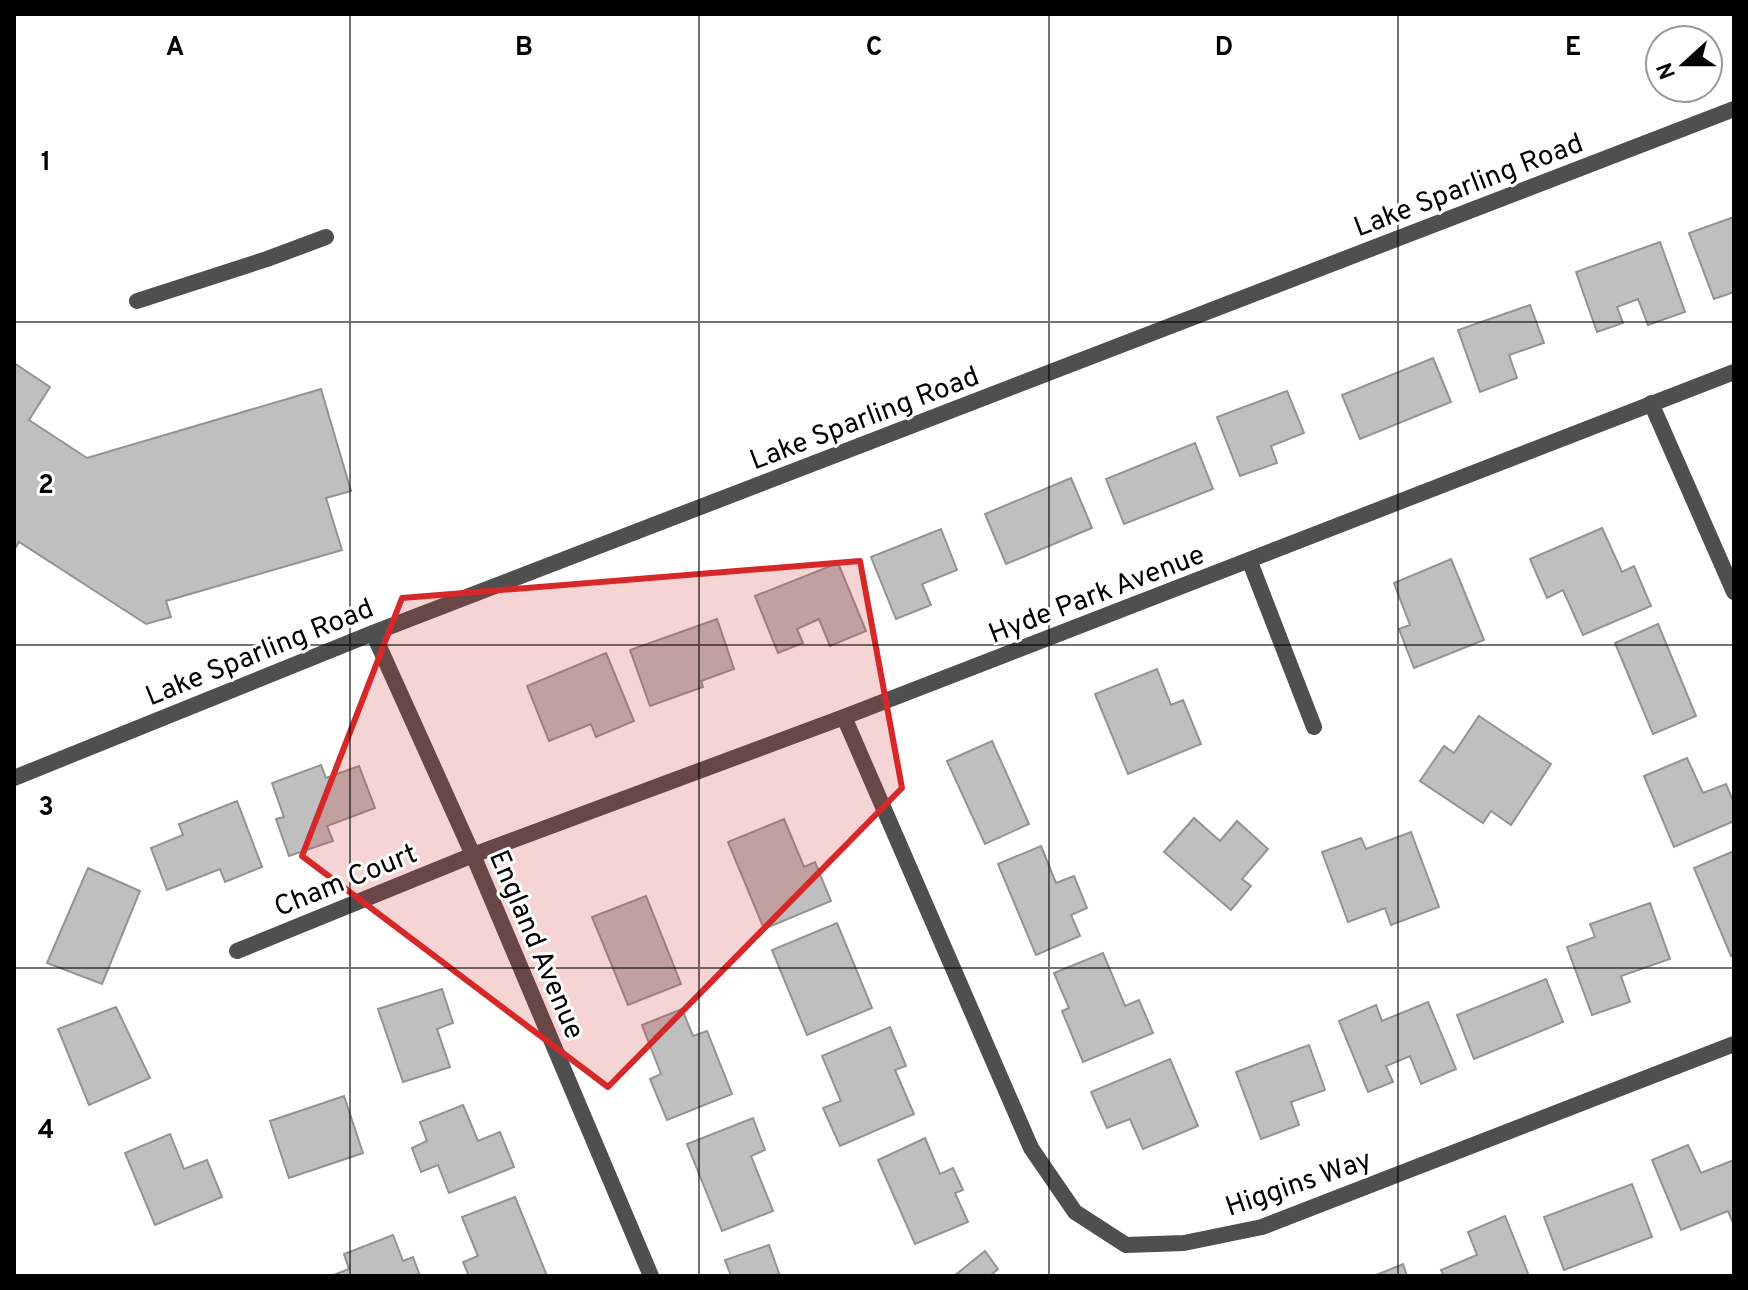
<svg xmlns="http://www.w3.org/2000/svg" width="1748" height="1290" font-family="Overpass,sans-serif">
  <style>
    .building { fill: #bfbfbf; stroke: #939393; stroke-width: 2 }
    .lines { fill: none; stroke-linecap: round; stroke-linejoin: round }
    .lane { stroke: #4f4f4f; stroke-width: 16 }
    .street { stroke: #4f4f4f; stroke-width: 16 }
    .marked { fill: #d62828; fill-opacity: 0.2; stroke: #d62828; stroke-width: 6; stroke-linejoin: round }
    .grid { fill: none; stroke: #000; stroke-width: 2; stroke-opacity: 0.55 }
    .labels { text-anchor: middle; stroke-width: 6; stroke-linejoin: round; paint-order: stroke }
    .street-label { font-size: 28px; fill: #000; stroke: #fff }
    .grid-label { font-size: 26px; text-anchor: middle; font-weight: bold; fill: #000; stroke: #fff; stroke-width: 6; stroke-linejoin: round; paint-order: stroke }
  </style>
  <rect width="100%" height="100%" fill="#fff"/>
  <g class="building">
    <path d="M 1734,217 L 1734,292 L 1714,299 L 1689,233 Z"/>
    <path d="M 1660,242 L 1685,312 L 1648,325 L 1638,299 L 1617,307 L 1623,323 L 1597,332 L 1576,272 Z"/>
    <path d="M 1530,305 L 1544,343 L 1509,355 L 1517,378 L 1480,392 L 1458,330 Z"/>
    <path d="M 1433,358 L 1451,402 L 1360,439 L 1342,395 Z"/>
    <path d="M 14,363 L 50,387 L 29,420 L 87,458 L 321,389 L 351,491 L 326,498 L 342,550 L 166,601 L 171,617 L 146,624 L 19,542 L 14,550 Z"/>
    <path d="M 1287,391 L 1304,433 L 1271,446 L 1277,463 L 1240,476 L 1217,417 Z"/>
    <path d="M 1195,443 L 1213,489 L 1124,524 L 1106,479 Z"/>
    <path d="M 1071,478 L 1092,528 L 1006,564 L 985,514 Z"/>
    <path d="M 1602,528 L 1622,572 L 1634,566 L 1651,606 L 1583,635 L 1563,590 L 1547,598 L 1530,559 Z"/>
    <path d="M 941,529 L 957,570 L 922,584 L 931,605 L 896,619 L 871,557 Z"/>
    <path d="M 1451,559 L 1484,640 L 1414,668 L 1399,629 L 1410,625 L 1394,583 Z"/>
    <path d="M 838,563 L 866,631 L 830,646 L 819,619 L 797,629 L 803,643 L 778,653 L 755,596 Z"/>
    <path d="M 717,619 L 734,669 L 701,681 L 703,687 L 650,706 L 630,650 Z"/>
    <path d="M 1658,624 L 1696,716 L 1653,734 L 1615,643 Z"/>
    <path d="M 606,653 L 634,721 L 596,737 L 591,724 L 549,741 L 527,686 Z"/>
    <path d="M 1157,669 L 1171,705 L 1183,700 L 1201,744 L 1128,774 L 1095,694 Z"/>
    <path d="M 1479,716 L 1551,764 L 1511,825 L 1491,811 L 1483,823 L 1420,781 L 1444,746 L 1454,753 Z"/>
    <path d="M 992,741 L 1029,824 L 985,844 L 947,761 Z"/>
    <path d="M 1687,758 L 1703,793 L 1726,784 L 1734,803 L 1734,821 L 1674,847 L 1644,776 Z"/>
    <path d="M 321,765 L 326,778 L 359,766 L 375,808 L 327,826 L 333,841 L 289,856 L 276,819 L 284,817 L 272,783 Z"/>
    <path d="M 237,801 L 262,867 L 225,882 L 220,869 L 167,890 L 151,848 L 183,835 L 179,824 Z"/>
    <path d="M 1194,818 L 1220,841 L 1237,821 L 1268,849 L 1242,879 L 1251,886 L 1231,910 L 1164,852 Z"/>
    <path d="M 784,819 L 804,867 L 815,862 L 831,901 L 764,929 L 728,842 Z"/>
    <path d="M 1411,832 L 1439,907 L 1391,925 L 1385,908 L 1348,922 L 1322,852 L 1361,838 L 1366,849 Z"/>
    <path d="M 1041,846 L 1056,883 L 1074,876 L 1087,908 L 1071,915 L 1080,936 L 1036,955 L 998,864 Z"/>
    <path d="M 1734,851 L 1734,955 L 1731,956 L 1694,868 Z"/>
    <path d="M 88,868 L 140,891 L 102,984 L 47,963 Z"/>
    <path d="M 646,896 L 681,984 L 628,1005 L 592,917 Z"/>
    <path d="M 1650,903 L 1670,959 L 1621,976 L 1630,1002 L 1592,1015 L 1567,947 L 1595,937 L 1590,924 Z"/>
    <path d="M 837,923 L 872,1008 L 807,1035 L 772,950 Z"/>
    <path d="M 1103,953 L 1125,1006 L 1139,1000 L 1153,1033 L 1083,1062 L 1062,1011 L 1069,1008 L 1054,973 Z"/>
    <path d="M 1546,979 L 1563,1022 L 1474,1059 L 1457,1015 Z"/>
    <path d="M 442,989 L 453,1023 L 437,1029 L 450,1067 L 403,1082 L 378,1009 Z"/>
    <path d="M 1428,1002 L 1456,1069 L 1421,1084 L 1410,1056 L 1386,1066 L 1393,1082 L 1368,1092 L 1339,1021 L 1376,1005 L 1382,1021 Z"/>
    <path d="M 116,1007 L 150,1078 L 89,1105 L 58,1029 Z"/>
    <path d="M 682,1009 L 693,1036 L 707,1031 L 732,1094 L 667,1120 L 650,1079 L 661,1074 L 642,1025 Z"/>
    <path d="M 890,1027 L 906,1066 L 895,1070 L 914,1114 L 840,1146 L 823,1108 L 841,1101 L 822,1056 Z"/>
    <path d="M 1309,1045 L 1325,1090 L 1291,1102 L 1299,1125 L 1261,1139 L 1236,1072 Z"/>
    <path d="M 1170,1059 L 1198,1126 L 1143,1149 L 1130,1119 L 1107,1128 L 1091,1092 Z"/>
    <path d="M 344,1096 L 363,1153 L 289,1178 L 270,1121 Z"/>
    <path d="M 463,1105 L 478,1141 L 500,1132 L 514,1167 L 449,1193 L 438,1165 L 421,1172 L 412,1148 L 427,1141 L 420,1122 Z"/>
    <path d="M 753,1118 L 765,1150 L 751,1156 L 773,1211 L 722,1231 L 687,1144 Z"/>
    <path d="M 170,1134 L 184,1169 L 207,1160 L 222,1197 L 155,1225 L 125,1153 Z"/>
    <path d="M 925,1138 L 940,1174 L 953,1168 L 963,1190 L 955,1193 L 968,1222 L 915,1244 L 878,1160 Z"/>
    <path d="M 1688,1145 L 1701,1173 L 1734,1160 L 1734,1225 L 1728,1211 L 1681,1230 L 1652,1160 Z"/>
    <path d="M 1632,1184 L 1652,1237 L 1564,1270 L 1544,1217 Z"/>
    <path d="M 515,1197 L 547,1276 L 469,1276 L 463,1262 L 478,1256 L 462,1217 Z"/>
    <path d="M 1505,1216 L 1529,1276 L 1444,1276 L 1441,1270 L 1477,1255 L 1468,1232 Z"/>
    <path d="M 393,1235 L 403,1261 L 413,1257 L 420,1276 L 331,1276 L 349,1269 L 344,1254 Z"/>
    <path d="M 769,1245 L 780,1276 L 731,1276 L 725,1260 Z"/>
    <path d="M 985,1251 L 998,1269 L 990,1276 L 954,1276 Z"/>
    <path d="M 1403,1264 L 1407,1276 L 1374,1276 Z"/>
  </g>
  <g class="lines">
    <path class="lane" d="M 137,301 L 267,259 L 326,237"/>
    <g class="street">
      <path d="M 1651,403 L 1734,592"/>
      <path d="M 1250,562 L 1314,727"/>
      <path d="M 373,633 L 473,855 L 651,1276"/>
      <path d="M 844,717 L 1031,1148 L 1075,1212 L 1126,1245 L 1184,1243 L 1262,1227 L 1734,1044"/>
      <path d="M 14,778 L 373,633 L 1734,109"/>
      <path d="M 237,951 L 473,855 L 844,717 L 1734,372"/>
    </g>
  </g>
  <path class="marked" d="M 860,561 L 902,788 L 608,1087 L 302,856 L 402,598 Z"/>
  <path class="grid" d="M 350,14 L 350,1276M 699,14 L 699,1276M 1049,14 L 1049,1276M 1398,14 L 1398,1276M 14,322 L 1734,322M 14,645 L 1734,645M 14,968 L 1734,968"/>
  <g class="labels">
    <g class="street-label">
      <text transform="translate(1468 184) rotate(-21)" y="10">Lake Sparling Road</text>
      <text transform="translate(864 417) rotate(-21)" y="10">Lake Sparling Road</text>
      <text transform="translate(1096 593) rotate(-21)" y="10">Hyde Park Avenue</text>
      <text transform="translate(259 651) rotate(-22)" y="10">Lake Sparling Road</text>
      <text transform="translate(345 879) rotate(-22)" y="10">Cham Court</text>
      <text transform="translate(538 944) rotate(67)" y="10">England Avenue</text>
      <text transform="translate(1298 1182) rotate(-19)" y="10">Higgins Way</text>
    </g>
  </g>
  <g class="grid-label">
    <text x="175" y="55">A</text>
    <text x="524" y="55">B</text>
    <text x="874" y="55">C</text>
    <text x="1224" y="55">D</text>
    <text x="1573" y="55">E</text>
    <text x="46" y="170">1</text>
    <text x="46" y="493">2</text>
    <text x="46" y="815">3</text>
    <text x="46" y="1138">4</text>
  </g>
  <rect width="1748" height="1290" fill="none" stroke="#000000" stroke-width="32"/>
  <g transform="translate(1684 64) rotate(249)"><circle r="38" fill="#ffffff" stroke="#999999" stroke-width="2"/>
  <path d="M0-6L14 30L0 20L-14 30Z" fill="#000000"/>
  <text y="-12" font-size="22" font-weight="bold" text-anchor="middle" fill="#000000">N</text>
  </g>
</svg>
